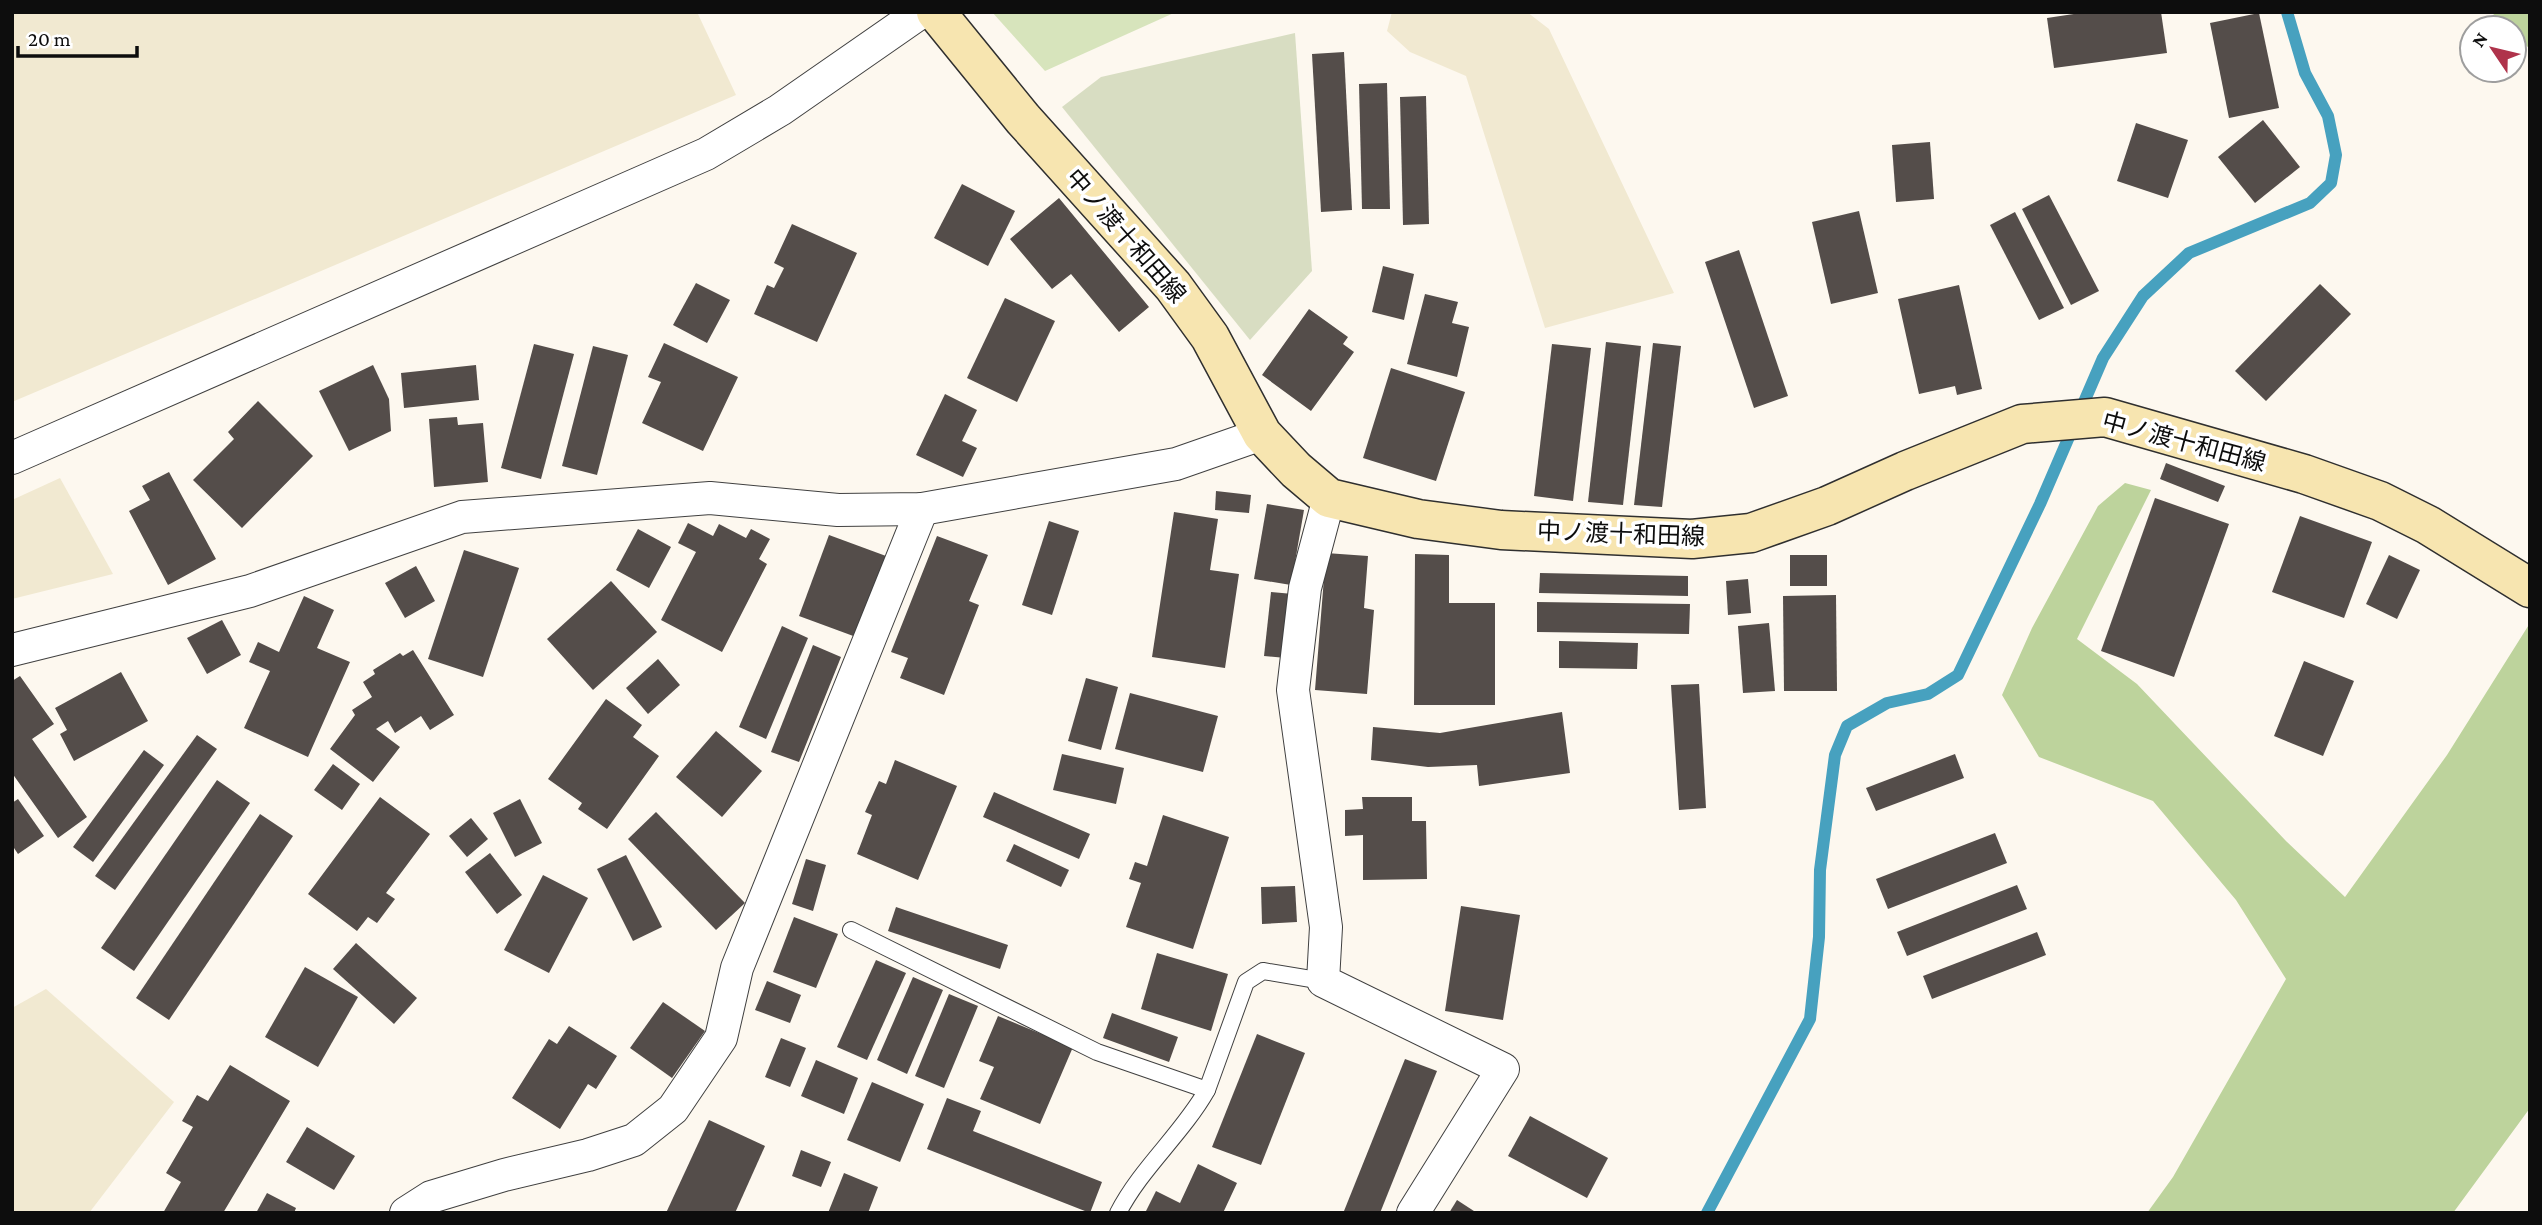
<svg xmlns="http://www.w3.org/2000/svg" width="2542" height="1225" font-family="'Crimson Pro','Noto Sans JP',serif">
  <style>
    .farmland { fill: #f1e9d1 }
    .green { fill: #d7e4bc }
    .forest { fill: #bdd39c }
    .cemetery { fill: #d8ddc2 }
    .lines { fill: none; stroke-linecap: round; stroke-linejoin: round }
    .stream { stroke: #47a1bf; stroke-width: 12 }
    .building { fill: #544d4a }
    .lane-casing { stroke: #404040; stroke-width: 18 }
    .street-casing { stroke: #404040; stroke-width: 34 }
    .secondary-casing { stroke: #2f2f2f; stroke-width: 41 }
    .lane { stroke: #fff; stroke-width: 16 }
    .street { stroke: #fff; stroke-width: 32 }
    .secondary { stroke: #f7e5b0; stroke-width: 38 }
    .labels { text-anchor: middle; stroke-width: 7; stroke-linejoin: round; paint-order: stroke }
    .street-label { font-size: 24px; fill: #0d0d0d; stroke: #fff }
  </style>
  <rect width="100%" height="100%" fill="#fdf8ef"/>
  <g class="farmland">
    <path d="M 12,12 L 697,12 L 736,95 L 12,402 Z"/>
    <path d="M 1392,12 L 1527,12 L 1549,29 L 1674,293 L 1545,328 L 1466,76 L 1410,52 L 1387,31 Z"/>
    <path d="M 60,478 L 113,574 L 12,599 L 12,500 Z"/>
    <path d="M 46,989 L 174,1102 L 89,1213 L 12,1213 L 12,1008 Z"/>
  </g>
  <path class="green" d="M 992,12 L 1176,12 L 1045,71 Z"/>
  <g class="forest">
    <path d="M 2491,12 L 2530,12 L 2530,49 L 2514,34 L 2514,28 L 2508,28 Z"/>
    <path d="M 2125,483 L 2151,490 L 2077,639 L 2137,684 L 2286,841 L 2345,897 L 2447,755 L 2530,623 L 2530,1108 L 2453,1213 L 2147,1213 L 2173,1177 L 2286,979 L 2236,900 L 2153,801 L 2039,757 L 2002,695 L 2032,628 L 2098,506 Z"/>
  </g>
  <path class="cemetery" d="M 1295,33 L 1312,271 L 1250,340 L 1062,107 L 1101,77 Z"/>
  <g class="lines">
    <path class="stream" d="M 1707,1213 L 1810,1019 L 1819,937 L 1820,870 L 1835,755 L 1847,726 L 1887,703 L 1928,694 L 1958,675 L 2040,504 L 2103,358 L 2143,296 L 2189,253 L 2310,203 L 2331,183 L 2336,155 L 2328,116 L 2305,73 L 2287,12"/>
  </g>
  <g class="building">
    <path d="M 2087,12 L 2161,12 L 2167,53 L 2054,68 L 2047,18 Z"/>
    <path d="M 2259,13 L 2279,108 L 2229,118 L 2210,23 Z"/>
    <path d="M 1344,52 L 1352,210 L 1321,212 L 1312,54 Z"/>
    <path d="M 1387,83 L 1390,209 L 1362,209 L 1359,84 Z"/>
    <path d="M 1426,96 L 1429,224 L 1403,225 L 1400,97 Z"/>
    <path d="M 2263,120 L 2300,167 L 2255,203 L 2218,157 Z"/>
    <path d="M 2136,123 L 2188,140 L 2168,198 L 2117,181 Z"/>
    <path d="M 1930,142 L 1934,199 L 1896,202 L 1892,145 Z"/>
    <path d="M 962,184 L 1015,211 L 988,266 L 934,238 Z"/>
    <path d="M 2049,195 L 2099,291 L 2071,305 L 2022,209 Z"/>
    <path d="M 1059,198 L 1149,307 L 1119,332 L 1071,274 L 1052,289 L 1010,239 Z"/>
    <path d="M 1859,211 L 1878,293 L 1831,304 L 1812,222 Z"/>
    <path d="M 2015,212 L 2064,308 L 2039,320 L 1990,225 Z"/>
    <path d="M 792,224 L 857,253 L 817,342 L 754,314 L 767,285 L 774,288 L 784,268 L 774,263 Z"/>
    <path d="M 1739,250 L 1788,396 L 1754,408 L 1705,262 Z"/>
    <path d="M 1383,266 L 1414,274 L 1404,320 L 1372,312 Z"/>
    <path d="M 696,283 L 730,300 L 707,343 L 673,325 Z"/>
    <path d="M 2320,284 L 2351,314 L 2266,401 L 2235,371 Z"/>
    <path d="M 1959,285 L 1982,389 L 1957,395 L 1955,386 L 1919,394 L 1898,299 Z"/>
    <path d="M 1425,294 L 1458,302 L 1452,323 L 1469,327 L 1457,377 L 1407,364 Z"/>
    <path d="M 1005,298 L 1055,321 L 1017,402 L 967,378 Z"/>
    <path d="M 1309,309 L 1348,337 L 1343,344 L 1354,352 L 1311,411 L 1262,375 Z"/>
    <path d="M 1606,342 L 1641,346 L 1623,505 L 1588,502 Z"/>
    <path d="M 664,343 L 738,377 L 703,451 L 642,423 L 661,382 L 648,377 Z"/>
    <path d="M 1653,343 L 1681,346 L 1662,507 L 1634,505 Z"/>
    <path d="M 534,344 L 574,354 L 541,479 L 501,468 Z"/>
    <path d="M 1552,344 L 1591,348 L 1573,501 L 1534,496 Z"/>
    <path d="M 593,346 L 628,355 L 597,475 L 562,466 Z"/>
    <path d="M 373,365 L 389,399 L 391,431 L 349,451 L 319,391 Z"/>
    <path d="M 476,365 L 479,400 L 404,408 L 401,373 Z"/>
    <path d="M 1391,368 L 1465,392 L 1436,481 L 1363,458 Z"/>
    <path d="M 945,394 L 977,410 L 962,441 L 977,448 L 963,477 L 916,455 Z"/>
    <path d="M 258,401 L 313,456 L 242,528 L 193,480 L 234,439 L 228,432 Z"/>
    <path d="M 457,417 L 458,425 L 483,423 L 488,482 L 434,487 L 429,419 Z"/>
    <path d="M 2166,463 L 2225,486 L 2218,502 L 2160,479 Z"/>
    <path d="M 169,472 L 216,559 L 168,585 L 129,511 L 150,500 L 142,486 Z"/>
    <path d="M 1216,491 L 1251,495 L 1249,513 L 1215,510 Z"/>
    <path d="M 2155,498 L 2229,524 L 2174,677 L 2101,651 Z"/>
    <path d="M 1267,504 L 1304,510 L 1291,585 L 1254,579 Z"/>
    <path d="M 1174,512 L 1218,519 L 1210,570 L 1239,574 L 1225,668 L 1152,657 Z"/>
    <path d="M 2300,516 L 2372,542 L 2344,618 L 2272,592 Z"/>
    <path d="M 1049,521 L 1079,531 L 1052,615 L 1022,605 Z"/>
    <path d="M 688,523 L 713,536 L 719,524 L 746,538 L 751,529 L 770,539 L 759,559 L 767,564 L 722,652 L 661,620 L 696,552 L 678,543 Z"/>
    <path d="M 638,529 L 671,547 L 649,588 L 616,570 Z"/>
    <path d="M 829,535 L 886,556 L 856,637 L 799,616 Z"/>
    <path d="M 937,536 L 988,555 L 969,601 L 979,605 L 944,695 L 900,678 L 908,658 L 891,652 Z"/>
    <path d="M 464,550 L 519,568 L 483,677 L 428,659 Z"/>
    <path d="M 1326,553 L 1368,556 L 1364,608 L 1374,610 L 1367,694 L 1315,690 Z"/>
    <path d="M 1415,554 L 1449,555 L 1449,603 L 1495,603 L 1495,705 L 1414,705 Z"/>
    <rect x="1790" y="555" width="37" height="31"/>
    <path d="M 2389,555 L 2420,570 L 2397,619 L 2366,604 Z"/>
    <path d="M 416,566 L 435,601 L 405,618 L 385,583 Z"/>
    <path d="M 1540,573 L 1688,576 L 1688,596 L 1539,593 Z"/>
    <path d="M 1748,579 L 1751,613 L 1728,615 L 1726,581 Z"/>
    <path d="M 611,581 L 657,632 L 593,690 L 547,639 Z"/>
    <path d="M 1271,592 L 1293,594 L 1286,658 L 1264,656 Z"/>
    <path d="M 1836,595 L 1837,691 L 1784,691 L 1783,596 Z"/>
    <path d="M 304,596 L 334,610 L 317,648 L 350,662 L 308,757 L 244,728 L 270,671 L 249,662 L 258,642 L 279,652 Z"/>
    <path d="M 1537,602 L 1690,604 L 1689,634 L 1537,632 Z"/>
    <path d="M 222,620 L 241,655 L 207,674 L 187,638 Z"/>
    <path d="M 1769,623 L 1775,691 L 1743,693 L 1738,626 Z"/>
    <path d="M 782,626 L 808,638 L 766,739 L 739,727 Z"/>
    <path d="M 1559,641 L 1638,643 L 1637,669 L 1559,668 Z"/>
    <path d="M 813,645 L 841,657 L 799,762 L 771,752 Z"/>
    <path d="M 413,650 L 454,715 L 430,730 L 421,716 L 395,733 L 388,721 L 376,729 L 400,747 L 373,782 L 330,749 L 355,715 L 352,710 L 372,697 L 363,682 L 375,674 L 373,670 L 400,653 L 403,656 Z"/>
    <path d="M 658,659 L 680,685 L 648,714 L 626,688 Z"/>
    <path d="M 2304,661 L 2354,681 L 2323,756 L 2274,736 Z"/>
    <path d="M 121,672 L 148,721 L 74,761 L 60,734 L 67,730 L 55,708 Z"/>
    <path d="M 20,676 L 54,724 L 32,739 L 87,817 L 58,838 L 12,773 L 12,681 Z"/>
    <path d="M 1086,678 L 1118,687 L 1101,750 L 1068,741 Z"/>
    <path d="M 1699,684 L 1706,808 L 1679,810 L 1671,685 Z"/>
    <path d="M 1130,693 L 1218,716 L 1203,772 L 1115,749 Z"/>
    <path d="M 606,699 L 642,725 L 633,737 L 659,756 L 607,829 L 578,809 L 582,803 L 548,779 Z"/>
    <path d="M 1562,712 L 1570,773 L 1479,786 L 1477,765 L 1428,767 L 1371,760 L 1373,727 L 1440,733 Z"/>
    <path d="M 716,731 L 762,771 L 722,817 L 676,777 Z"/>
    <path d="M 197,735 L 217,749 L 115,890 L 95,876 Z"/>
    <path d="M 144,750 L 164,765 L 93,862 L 73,847 Z"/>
    <path d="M 1062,754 L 1124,768 L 1116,804 L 1053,790 Z"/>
    <path d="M 1955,754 L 1964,778 L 1876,811 L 1866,788 Z"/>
    <path d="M 895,760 L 957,786 L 918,880 L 857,854 L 872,815 L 865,812 L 879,781 L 886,784 Z"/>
    <path d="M 333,764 L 360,784 L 342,810 L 314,790 Z"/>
    <path d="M 217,780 L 250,803 L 134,971 L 101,948 Z"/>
    <path d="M 994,792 L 1090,834 L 1079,859 L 983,817 Z"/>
    <path d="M 380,797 L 430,834 L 386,893 L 395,899 L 377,923 L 368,917 L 357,931 L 308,894 Z"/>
    <path d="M 1362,797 L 1412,797 L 1412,821 L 1426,821 L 1427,879 L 1363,880 L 1363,835 L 1345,836 L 1345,810 L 1363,809 Z"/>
    <path d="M 18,799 L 44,836 L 18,854 L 12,845 L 12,803 Z"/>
    <path d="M 520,799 L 542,843 L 515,857 L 493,813 Z"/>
    <path d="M 656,812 L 745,903 L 716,930 L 628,839 Z"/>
    <path d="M 260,814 L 293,836 L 169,1020 L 136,998 Z"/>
    <path d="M 1163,815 L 1229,837 L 1193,949 L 1126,927 L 1141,883 L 1129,879 L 1135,862 L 1147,866 Z"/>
    <path d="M 471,818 L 488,839 L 467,857 L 449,836 Z"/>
    <path d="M 1995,833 L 2007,863 L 1888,909 L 1876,879 Z"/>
    <path d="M 1014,844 L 1069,870 L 1061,887 L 1006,861 Z"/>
    <path d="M 490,853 L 522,895 L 497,914 L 465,872 Z"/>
    <path d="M 626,855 L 662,927 L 633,941 L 597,869 Z"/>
    <path d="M 806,859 L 826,865 L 813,911 L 792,904 Z"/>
    <path d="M 543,875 L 588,898 L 549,973 L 504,950 Z"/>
    <path d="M 2017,885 L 2027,909 L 1907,956 L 1897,932 Z"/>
    <path d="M 1295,886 L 1297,922 L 1262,924 L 1261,887 Z"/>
    <path d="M 1461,906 L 1520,915 L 1503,1020 L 1445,1011 Z"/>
    <path d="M 896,907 L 1008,945 L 1000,969 L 888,931 Z"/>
    <path d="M 794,917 L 838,934 L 816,988 L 773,972 Z"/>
    <path d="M 2037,932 L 2046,955 L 1932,999 L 1923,976 Z"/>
    <path d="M 356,943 L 417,998 L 394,1024 L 333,969 Z"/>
    <path d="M 1157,953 L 1228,974 L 1211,1031 L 1141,1009 Z"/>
    <path d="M 876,960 L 906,973 L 867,1060 L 837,1047 Z"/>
    <path d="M 305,967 L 358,997 L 318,1067 L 265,1037 Z"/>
    <path d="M 913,977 L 943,990 L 907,1074 L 877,1060 Z"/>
    <path d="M 767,981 L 801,995 L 790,1023 L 755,1010 Z"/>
    <path d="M 949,994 L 978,1006 L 944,1088 L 915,1076 Z"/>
    <path d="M 663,1002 L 705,1031 L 672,1078 L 630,1048 Z"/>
    <path d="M 1112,1013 L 1178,1037 L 1169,1062 L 1103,1038 Z"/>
    <path d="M 998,1016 L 1073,1047 L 1040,1124 L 980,1099 L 994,1067 L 979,1061 Z"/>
    <path d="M 569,1026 L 617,1056 L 596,1089 L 588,1084 L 560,1129 L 512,1098 L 549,1039 L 557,1044 Z"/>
    <path d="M 1257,1034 L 1305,1053 L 1261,1165 L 1212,1147 Z"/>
    <path d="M 781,1038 L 806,1048 L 790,1087 L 765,1077 Z"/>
    <path d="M 1405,1059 L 1437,1071 L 1380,1213 L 1348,1213 L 1344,1211 Z"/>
    <path d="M 816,1060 L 858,1078 L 844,1114 L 801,1096 Z"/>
    <path d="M 230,1065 L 290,1101 L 223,1213 L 163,1213 L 181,1182 L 166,1173 L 193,1127 L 182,1121 L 197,1095 L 208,1101 Z"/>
    <path d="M 872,1082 L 924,1104 L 900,1162 L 847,1140 Z"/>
    <path d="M 947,1098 L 981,1111 L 973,1131 L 1102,1182 L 1090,1213 L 927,1149 Z"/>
    <path d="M 1530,1116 L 1608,1158 L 1587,1198 L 1508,1156 Z"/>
    <path d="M 709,1120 L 765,1146 L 735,1213 L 666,1213 Z"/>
    <path d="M 307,1127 L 355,1156 L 334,1190 L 286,1162 Z"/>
    <path d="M 801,1150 L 831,1162 L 821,1187 L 792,1176 Z"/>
    <path d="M 1198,1164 L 1237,1183 L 1223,1213 L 1145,1213 L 1156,1191 L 1180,1203 Z"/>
    <path d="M 844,1173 L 878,1187 L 868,1213 L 828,1213 Z"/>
    <path d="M 267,1193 L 296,1208 L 294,1213 L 256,1213 Z"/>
    <path d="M 1457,1200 L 1477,1213 L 1449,1213 Z"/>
  </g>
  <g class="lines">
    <g class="lane-casing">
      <g id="lane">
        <path d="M 851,930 L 1097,1052 L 1207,1090 L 1246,982 L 1263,971 L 1323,981"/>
        <path d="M 1118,1213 C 1141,1168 1182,1134 1207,1090"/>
      </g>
    </g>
    <g class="street-casing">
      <g id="street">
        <path d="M 12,458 L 706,154 L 780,110 L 921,12"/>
        <path d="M 1329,498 L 1305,588 L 1293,690 L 1326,927 L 1323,981 L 1503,1069 L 1413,1213"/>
        <path d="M 12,650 L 250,591 L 462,517 L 710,498 L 838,510 L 922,509 L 1176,464 L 1262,434"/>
        <path d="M 406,1213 L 431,1197 L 504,1175 L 588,1155 L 634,1140 L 673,1109 L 721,1038 L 737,968 L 922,509"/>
      </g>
    </g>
    <g class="secondary-casing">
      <path id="secondary" d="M 936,12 L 1023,119 L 1173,286 L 1210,337 L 1262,434 L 1296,470 L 1329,498 L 1418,519 L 1501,530 L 1692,539 L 1751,533 L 1827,506 L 1905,471 L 2022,424 L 2105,417 L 2304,474 L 2380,501 L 2428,525 L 2530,588"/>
    </g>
    <use href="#lane" class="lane"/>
    <use href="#street" class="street"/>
    <use href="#secondary" class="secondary"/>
  </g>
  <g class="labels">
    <g class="street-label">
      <text transform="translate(1126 236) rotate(49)" y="8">中ノ渡十和田線</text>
      <text transform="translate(2184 442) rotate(15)" y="8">中ノ渡十和田線</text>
      <text transform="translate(1621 534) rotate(2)" y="8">中ノ渡十和田線</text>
    </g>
  </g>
  <rect width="2542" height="1225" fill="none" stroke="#0d0d0d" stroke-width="28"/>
  <g transform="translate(2493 49) rotate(305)"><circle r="33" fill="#ffffff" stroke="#9e9e9e" stroke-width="2"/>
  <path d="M0-5L12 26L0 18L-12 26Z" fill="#af334b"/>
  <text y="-10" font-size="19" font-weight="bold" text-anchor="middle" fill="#0d0d0d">N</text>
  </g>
  <path d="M18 46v10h119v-10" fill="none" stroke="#0d0d0d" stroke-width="3.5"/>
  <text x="28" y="46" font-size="21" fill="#0d0d0d" stroke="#ffffff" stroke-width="5" paint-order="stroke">20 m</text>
</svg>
